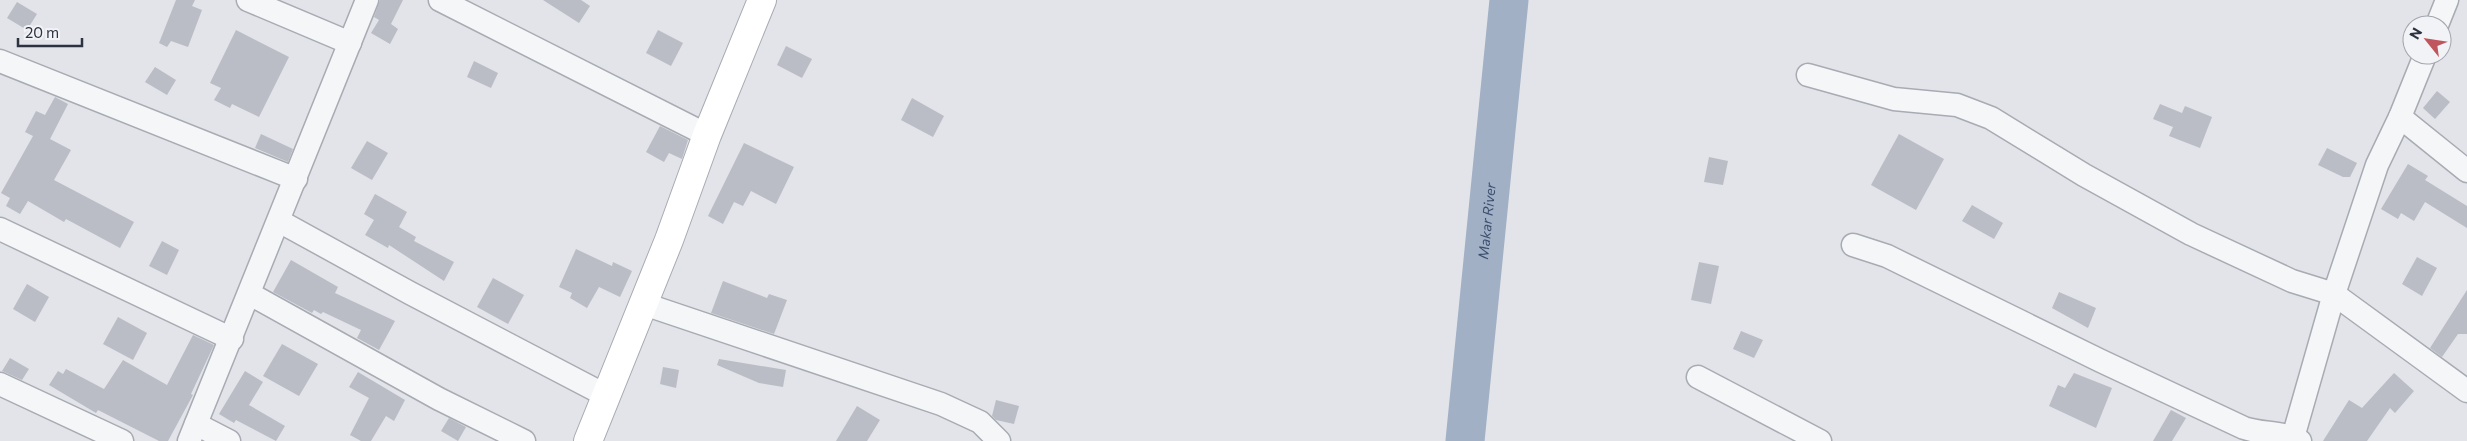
<svg xmlns="http://www.w3.org/2000/svg" width="2467" height="441" font-family="Commissioner,sans-serif">
  <style>
    .lines { fill: none; stroke-linecap: round; stroke-linejoin: round }
    .river { stroke: #a1b0c5; stroke-width: 39 }
    .building { fill: #babdc5 }
    .street-casing { stroke: #a8abb3; stroke-width: 25 }
    .secondary-casing { stroke: #a8abb3; stroke-width: 30 }
    .street { stroke: #f5f6f8; stroke-width: 22 }
    .secondary { stroke: #fff; stroke-width: 28 }
    .labels { text-anchor: middle; stroke-width: 4; stroke-linejoin: round; paint-order: stroke }
    .water-label { font-size: 14px; font-style: italic; fill: #3b4e6f; stroke: #f2f3f7 }
  </style>
  <rect width="100%" height="100%" fill="#e2e4e9"/>
  <g class="lines">
    <path class="river" id="s1" d="M 1465,441 L 1509,0"/>
  </g>
  <g class="building">
    <path d="M 176,0 L 195,0 L 192,6 L 202,10 L 188,47 L 171,41 L 167,47 L 159,43 Z"/>
    <path d="M 380,0 L 403,0 L 391,24 L 398,29 L 390,44 L 371,33 L 379,20 L 374,17 Z"/>
    <path d="M 543,0 L 581,0 L 590,6 L 579,23 Z"/>
    <path d="M 17,2 L 37,14 L 27,30 L 7,18 Z"/>
    <path d="M 236,30 L 289,57 L 259,117 L 232,104 L 230,108 L 214,100 L 221,88 L 210,83 Z"/>
    <path d="M 658,30 L 683,43 L 671,66 L 646,53 Z"/>
    <path d="M 786,46 L 812,59 L 802,78 L 777,65 Z"/>
    <path d="M 474,61 L 498,73 L 491,88 L 467,77 Z"/>
    <path d="M 155,67 L 176,80 L 167,95 L 145,82 Z"/>
    <path d="M 2437,91 L 2450,102 L 2435,119 L 2423,108 Z"/>
    <path d="M 55,97 L 68,104 L 50,139 L 71,150 L 54,180 L 134,222 L 120,248 L 66,219 L 64,222 L 28,201 L 20,214 L 6,206 L 10,198 L 1,193 L 33,136 L 25,132 L 36,111 L 45,115 Z"/>
    <path d="M 912,98 L 944,116 L 933,137 L 901,120 Z"/>
    <path d="M 2160,104 L 2182,113 L 2185,106 L 2212,117 L 2200,148 L 2169,136 L 2173,127 L 2153,119 Z"/>
    <path d="M 660,126 L 688,140 L 682,159 L 669,153 L 664,162 L 646,152 Z"/>
    <path d="M 261,134 L 293,149 L 288,162 L 255,148 Z"/>
    <path d="M 1899,134 L 1944,159 L 1916,210 L 1871,185 Z"/>
    <path d="M 367,141 L 388,153 L 372,180 L 351,168 Z"/>
    <path d="M 744,143 L 794,167 L 776,204 L 751,191 L 743,206 L 734,202 L 723,224 L 708,216 Z"/>
    <path d="M 2327,148 L 2357,163 L 2350,177 L 2343,177 L 2318,165 Z"/>
    <path d="M 1709,157 L 1728,161 L 1723,185 L 1704,182 Z"/>
    <path d="M 2408,164 L 2428,176 L 2425,180 L 2467,206 L 2467,228 L 2425,202 L 2414,221 L 2401,213 L 2398,219 L 2381,209 Z"/>
    <path d="M 375,194 L 407,212 L 399,227 L 416,237 L 414,241 L 454,262 L 444,281 L 389,245 L 388,248 L 365,235 L 374,220 L 364,214 Z"/>
    <path d="M 1972,205 L 2003,223 L 1994,239 L 1962,221 Z"/>
    <path d="M 162,241 L 179,250 L 167,275 L 149,266 Z"/>
    <path d="M 576,249 L 612,266 L 613,262 L 632,271 L 620,297 L 599,287 L 587,308 L 570,298 L 572,293 L 559,287 Z"/>
    <path d="M 2417,257 L 2437,268 L 2422,296 L 2402,284 Z"/>
    <path d="M 291,260 L 338,287 L 335,293 L 395,321 L 379,350 L 357,338 L 361,330 L 323,312 L 321,314 L 314,310 L 312,313 L 273,292 Z"/>
    <path d="M 1699,262 L 1719,266 L 1711,304 L 1691,300 Z"/>
    <path d="M 493,278 L 524,295 L 508,324 L 477,307 Z"/>
    <path d="M 723,281 L 767,298 L 769,294 L 787,300 L 774,334 L 711,313 Z"/>
    <path d="M 27,284 L 49,297 L 35,322 L 13,309 Z"/>
    <path d="M 2467,290 L 2467,334 L 2458,334 L 2442,357 L 2430,348 Z"/>
    <path d="M 2059,292 L 2096,308 L 2088,328 L 2052,308 Z"/>
    <path d="M 118,317 L 147,333 L 133,360 L 103,344 Z"/>
    <path d="M 1741,331 L 1763,340 L 1754,358 L 1733,349 Z"/>
    <path d="M 193,335 L 214,345 L 191,394 L 193,395 L 168,441 L 159,441 L 98,410 L 96,413 L 49,385 L 58,371 L 63,374 L 66,369 L 104,389 L 123,360 L 167,385 Z"/>
    <path d="M 282,344 L 318,364 L 299,396 L 263,376 Z"/>
    <path d="M 10,358 L 29,369 L 22,380 L 2,371 Z"/>
    <path d="M 719,359 L 786,370 L 783,387 L 759,383 L 717,365 Z"/>
    <path d="M 663,367 L 679,370 L 676,388 L 660,384 Z"/>
    <path d="M 245,371 L 263,382 L 249,405 L 285,426 L 276,441 L 236,420 L 234,423 L 219,414 Z"/>
    <path d="M 358,372 L 405,400 L 394,421 L 386,416 L 371,441 L 361,441 L 350,435 L 369,398 L 349,387 Z"/>
    <path d="M 2074,373 L 2112,388 L 2096,428 L 2049,406 L 2058,385 L 2065,388 Z"/>
    <path d="M 2394,373 L 2414,391 L 2395,413 L 2390,408 L 2367,441 L 2323,441 L 2349,400 L 2362,408 Z"/>
    <path d="M 996,400 L 1019,406 L 1014,424 L 996,420 L 992,416 Z"/>
    <path d="M 857,406 L 880,420 L 867,441 L 836,441 Z"/>
    <path d="M 2171,410 L 2186,418 L 2172,441 L 2153,441 Z"/>
    <path d="M 449,418 L 466,427 L 458,441 L 441,431 Z"/>
  </g>
  <g class="lines">
    <g class="street-casing">
      <g id="street">
        <path d="M 248,0 L 350,43"/>
        <path d="M 440,0 L 707,135"/>
        <path d="M 2437,25 L 2447,0"/>
        <path d="M 0,61 L 296,179"/>
        <path d="M 1808,75 L 1894,99 L 1957,105 L 1991,118 L 2084,175 L 2191,234 L 2292,281 L 2334,294 L 2467,391"/>
        <path d="M 2400,117 L 2467,171"/>
        <path d="M 279,221 L 410,293 L 607,396"/>
        <path d="M 0,229 L 232,339"/>
        <path d="M 1853,245 L 1887,256 L 2101,361 L 2244,428 C 2261,434 2287,432 2300,441"/>
        <path d="M 250,294 L 439,399 L 524,441"/>
        <path d="M 644,304 L 941,404 L 980,422 L 999,441"/>
        <path d="M 1698,377 L 1820,441"/>
        <path d="M 0,384 L 122,441"/>
        <path d="M 196,424 L 229,441"/>
        <path d="M 189,441 L 367,0"/>
        <path d="M 2292,441 L 2334,294 L 2377,165 L 2400,117 L 2425,55"/>
      </g>
    </g>
    <g class="secondary-casing">
      <path id="secondary" d="M 588,441 L 669,240 L 707,135 L 762,0"/>
    </g>
    <use href="#street" class="street"/>
    <use href="#secondary" class="secondary"/>
  </g>
  <g class="labels">
    <g class="water-label">
      <text dy="5" stroke="none"><textPath href="#s1" startOffset="221">Makar River</textPath></text>
    </g>
  </g>
  <g transform="translate(2427 40) rotate(300)"><circle r="24" fill="#f2f3f7" stroke="#a3a6ad"/>
  <path d="M0-4L9 19L0 12L-9 19Z" fill="#c0565d"/>
  <text y="-8" font-size="14" font-weight="bold" text-anchor="middle" fill="#2c323f">N</text>
  </g>
  <path d="M18 38v8h64v-8" fill="none" stroke="#2c323f" stroke-width="2.5"/>
  <text x="25" y="38" font-size="15" fill="#2c323f" stroke="#f2f3f7" stroke-width="4" paint-order="stroke">20 m</text>
</svg>
